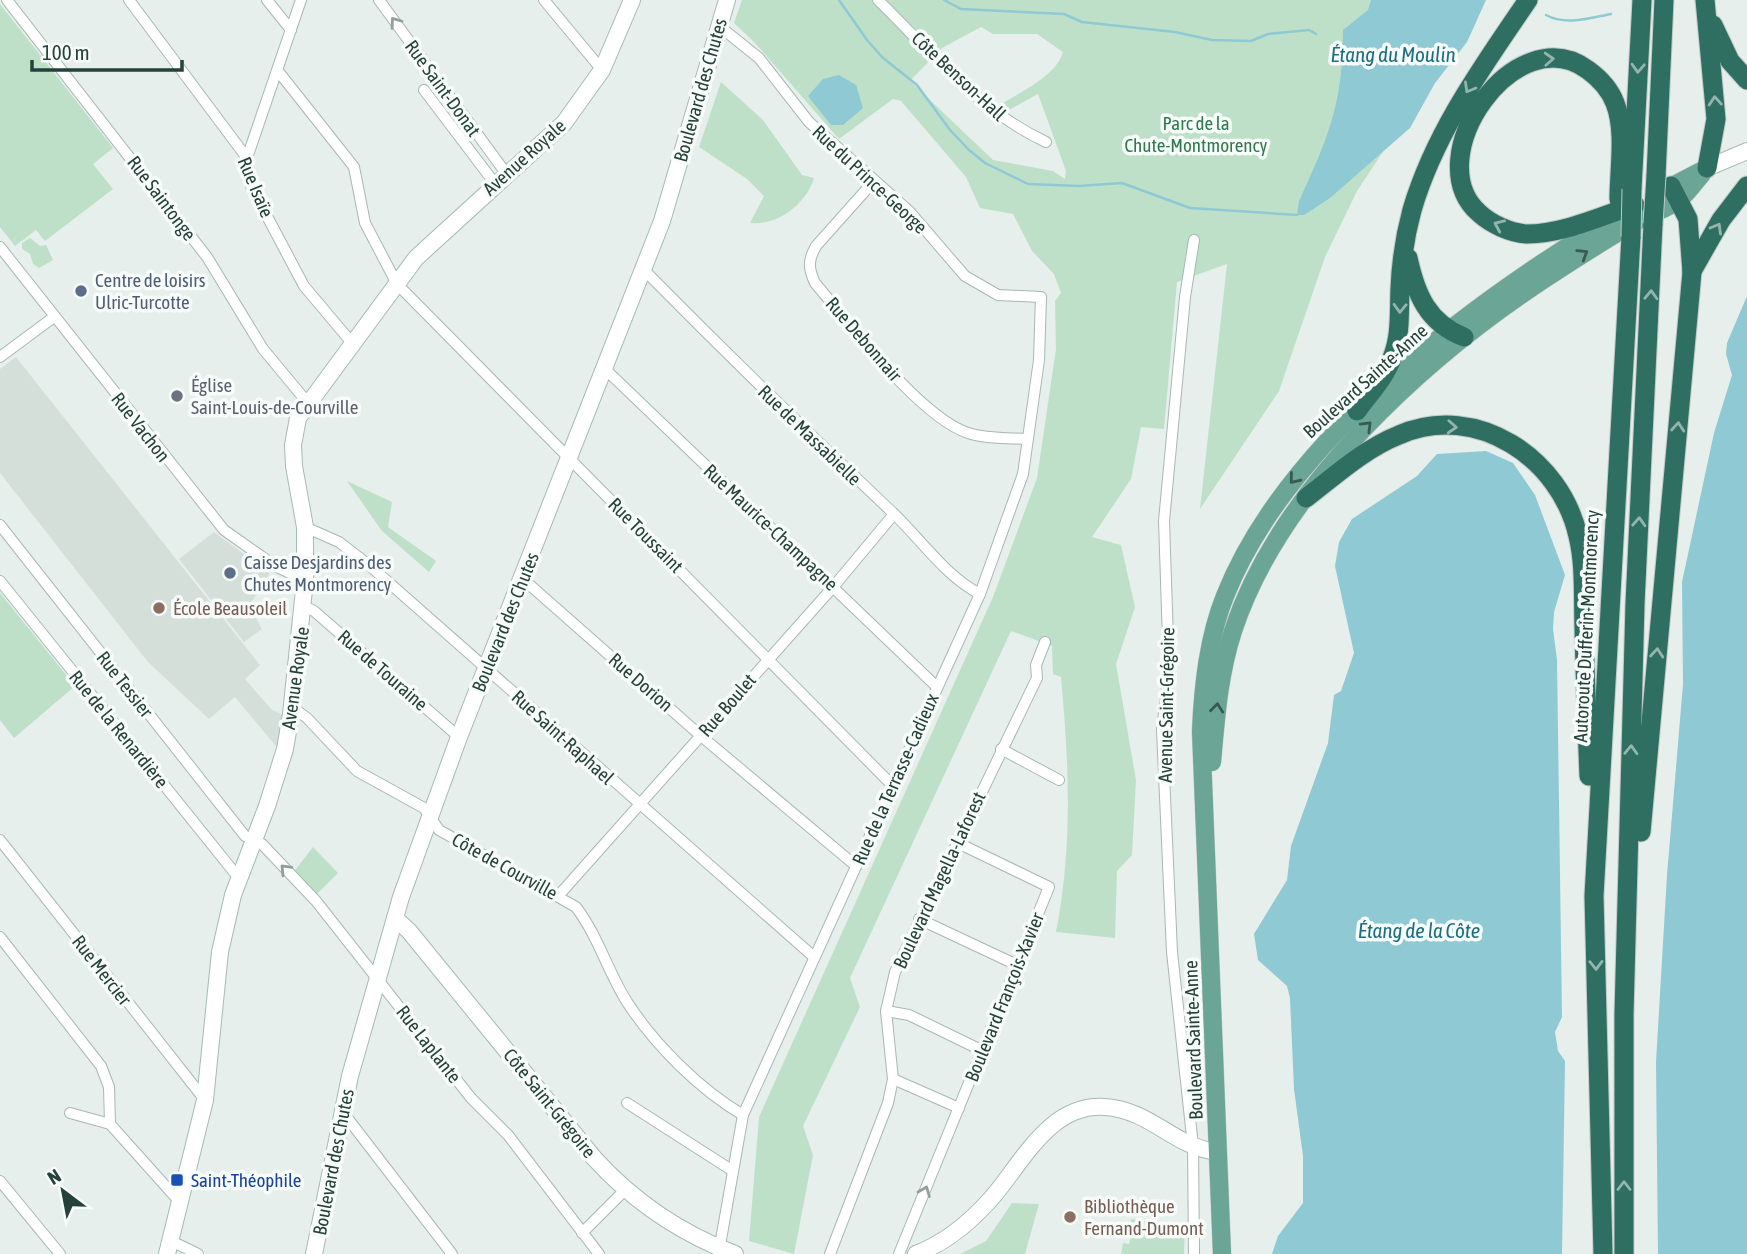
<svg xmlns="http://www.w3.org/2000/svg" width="1747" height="1254" font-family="'Asap Condensed',sans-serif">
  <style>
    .built { fill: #d4dfda }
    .green { fill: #bfe0c8; fill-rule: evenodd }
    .water { fill: #8ec9d4 }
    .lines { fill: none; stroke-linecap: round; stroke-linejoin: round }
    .stream { stroke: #8ec9d4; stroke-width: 2.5 }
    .street-casing { stroke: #a8b8b2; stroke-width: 12 }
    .secondary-casing { stroke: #a4bbb3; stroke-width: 18 }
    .primary-casing { stroke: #c2cac8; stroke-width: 19 }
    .highway-casing { stroke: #c2cac8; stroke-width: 21 }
    .street { stroke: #fff; stroke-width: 10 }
    .secondary { stroke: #fff; stroke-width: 16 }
    .primary { stroke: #6aa596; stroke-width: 18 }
    .highway { stroke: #2f6f62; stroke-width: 19 }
    .highway-bridge-casing { stroke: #c2cac8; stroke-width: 21; stroke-linecap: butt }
    .highway-bridge { stroke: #2f6f62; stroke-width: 19 }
    .oneway { stroke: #92a09c }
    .oneway2 { stroke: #93b5ae }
    .oneway3 { stroke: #365b51 }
    .service-dot { fill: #5c6f8a; stroke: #f7fbf9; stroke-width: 2.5 }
    .worship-dot { fill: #6b7280; stroke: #f7fbf9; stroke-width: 2.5 }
    .education-dot { fill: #8d6e63; stroke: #f7fbf9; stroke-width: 2.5 }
    .transit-dot { fill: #1a4fb4; stroke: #f7fbf9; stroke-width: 2.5 }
    .labels { text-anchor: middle; stroke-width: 7; stroke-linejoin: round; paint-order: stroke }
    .street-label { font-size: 19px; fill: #24423a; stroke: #f7fbf9 }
    .park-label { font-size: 19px; fill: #2d7a4b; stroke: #f7fbf9 }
    .service-label { font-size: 19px; fill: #4e5e75; stroke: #f7fbf9; text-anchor: start }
    .worship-label { font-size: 19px; fill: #5b616d; stroke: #f7fbf9; text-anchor: start }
    .education-label { font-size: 19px; fill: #785e54; stroke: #f7fbf9; text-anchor: start }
    .transit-label { font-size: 19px; fill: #164399; stroke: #f7fbf9; text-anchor: start }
    .water-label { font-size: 21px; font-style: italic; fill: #1c6f80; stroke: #f7fbf9 }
  </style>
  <rect width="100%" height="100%" fill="#e6efeb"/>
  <g class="built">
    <path d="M 16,357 L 260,665 L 245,679 L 271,709 L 285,716 L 280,751 L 235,697 L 209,719 L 148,662 L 0,473 L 0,369 Z"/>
    <path d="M 214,532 L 270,573 L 249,606 L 262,629 L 244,642 L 179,559 Z"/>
  </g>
  <g class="green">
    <path d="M 742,0 L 1483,0 L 1357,191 L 1325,257 L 1279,391 L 1200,509 L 1227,264 L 1177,282 L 1164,429 L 1141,427 L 1131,479 L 1092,537 L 1121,545 L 1135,607 L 1116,664 L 1136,780 L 1132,855 L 1117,871 L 1115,938 L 1056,932 C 1073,843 1069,767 1061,677 L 1053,674 L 1052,646 L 1011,631 L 850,978 L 860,1007 L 803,1126 L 813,1155 L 794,1254 L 749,1241 L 759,1117 L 993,597 L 1037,478 L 1056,349 L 1055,301 L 1061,293 L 1054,274 L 1032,251 L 1013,214 L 980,208 L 966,177 L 901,101 L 893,99 L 839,139 L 755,43 L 734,23 ZM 981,27 L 993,34 L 1037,34 L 1063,52 C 1057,75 1021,92 1001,104 L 1007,111 L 1038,94 L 1066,171 L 1065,179 L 1053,171 L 993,160 L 910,81 L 942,48 Z"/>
    <path d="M 0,4 L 113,148 L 93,164 L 113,189 L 45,241 L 36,230 L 15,246 L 0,227 Z"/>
    <path d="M 721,82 L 763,120 L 802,175 L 814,178 C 806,204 778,226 750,223 L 764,196 L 747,179 L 699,147 Z"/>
    <path d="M 30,238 L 40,246 L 46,245 L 53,260 L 39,268 L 33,264 L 30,254 L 22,249 L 22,243 Z"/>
    <path d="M 347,481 L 392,502 L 388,527 L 436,561 L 429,572 L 382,531 Z"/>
    <path d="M 0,593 L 75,686 L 14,738 L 0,720 Z"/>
    <path d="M 313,847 L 338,873 L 314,897 L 293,873 Z"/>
    <path d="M 1012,1203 L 1039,1204 L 1025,1254 L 960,1254 L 986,1241 Z"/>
    <path d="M 1131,1219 L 1185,1227 L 1184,1254 L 1121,1254 L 1123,1243 L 1129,1244 L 1133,1226 L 1130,1225 Z"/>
  </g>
  <g class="water">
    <path d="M 1371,0 L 1486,0 L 1467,42 L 1435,83 L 1410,128 L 1330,198 L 1304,215 L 1297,215 L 1299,201 C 1329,136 1343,103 1343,30 L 1368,10 Z"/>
    <path d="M 839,75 L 856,85 L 863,108 L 843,125 L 831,125 L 808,96 L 823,79 Z"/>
    <path d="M 1747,296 L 1747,1254 L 1658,1254 L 1656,1062 L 1667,875 L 1683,684 L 1682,582 L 1714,433 L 1732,375 L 1726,354 L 1727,343 Z"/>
    <path d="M 1486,451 L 1513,463 L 1535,495 L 1565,575 L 1554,612 L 1553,629 L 1557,660 L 1562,1017 L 1555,1032 L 1558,1051 L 1565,1061 L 1562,1254 L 1272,1254 L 1278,1236 L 1303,1203 L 1303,1156 L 1294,1089 L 1290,998 L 1287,986 L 1258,960 L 1254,934 L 1287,880 L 1291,846 L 1328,743 L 1334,695 L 1341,691 L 1354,653 L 1335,566 L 1339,542 L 1352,519 L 1417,476 L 1437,454 Z"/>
  </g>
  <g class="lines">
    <g class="stream">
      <path d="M 839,0 L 867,40 L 882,57 L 917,85 L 950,130 L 969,150 L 985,163 L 1028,184 L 1079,186 L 1122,183 L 1190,208 L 1297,215"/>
      <path d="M 944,0 L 961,9 L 1064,14 L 1082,22 L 1175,32 L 1212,40 L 1251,41 L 1268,34 L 1309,30 L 1316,34"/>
      <path d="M 1546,15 C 1566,26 1590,18 1611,14"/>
      <path d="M 1336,42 L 1342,44"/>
    </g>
    <g class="street-casing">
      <g id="street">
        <path d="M 7,0 L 207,257 L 263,349 L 307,402"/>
        <path d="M 129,0 L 247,158 L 251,186 L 304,286 L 352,343"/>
        <path d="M 267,0 L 291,30"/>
        <path d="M 379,0 L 508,176"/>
        <path d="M 544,0 L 602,70"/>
        <path d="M 878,0 C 930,51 979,111 1046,142"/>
        <path d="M 278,71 L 354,167 L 365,223 L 397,284 L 893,786"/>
        <path d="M 424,90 L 496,185"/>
        <path d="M 247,158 L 301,0"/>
        <path d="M 874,181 L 816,246 C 808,260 808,268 815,283 C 849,323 920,417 968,433 C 986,439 1008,438 1027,439"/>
        <path d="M 1194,240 L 1185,297 L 1164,521 L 1169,670 L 1162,730 L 1172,952 L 1193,1146 L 1194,1254"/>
        <path d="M 0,247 L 224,530 L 275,566 L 305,580"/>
        <path d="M 644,270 C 725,352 807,432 891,511 C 921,539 944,575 980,594"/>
        <path d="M 0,357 L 54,317"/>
        <path d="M 605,369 L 937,687"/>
        <path d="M 0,525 L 245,836 L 262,844 L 316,901 L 471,1098 L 508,1135 L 599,1254"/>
        <path d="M 305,527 L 339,542 L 370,566 L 814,957"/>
        <path d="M 523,579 L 701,736 L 856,866"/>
        <path d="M 0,581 L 238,877"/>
        <path d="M 304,606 L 314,611 L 459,737"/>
        <path d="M 292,707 L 307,718 L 357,771 L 424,808 L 439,830 L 576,907 C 598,936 608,972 627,1002 C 655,1045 699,1089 743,1115"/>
        <path d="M 1001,749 L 1059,780"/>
        <path d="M 0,840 L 205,1100"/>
        <path d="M 559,895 L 834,586 L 894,514"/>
        <path d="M 919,919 L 1017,965"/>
        <path d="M 0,937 L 101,1066 L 109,1087 L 110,1124 L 178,1200"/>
        <path d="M 886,1011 L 909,1015 L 981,1050"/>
        <path d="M 893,1079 L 959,1108"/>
        <path d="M 627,1103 L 733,1171"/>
        <path d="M 342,1111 L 452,1254"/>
        <path d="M 70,1113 L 110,1124"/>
        <path d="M 0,1181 L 60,1254"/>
        <path d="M 582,1233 L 624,1191"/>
        <path d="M 169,1240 L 198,1254"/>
        <path d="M 719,1251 L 743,1115 L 980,594 L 1023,474 L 1039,360 L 1041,297 L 998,295 L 965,276 L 909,211 L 809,122 L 759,58 L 719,26"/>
        <path d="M 830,1254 L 888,1103 L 893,1079 L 886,1011 L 895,972 L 1037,678 L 1036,665 L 1045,642"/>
        <path d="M 899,1254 L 1049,887 L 956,842"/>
      </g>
    </g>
    <g class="secondary-casing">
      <g id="secondary">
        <path d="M 1707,168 L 1747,151"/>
        <path d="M 395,918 L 409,931 L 594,1158 C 633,1201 680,1233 735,1254"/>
        <path d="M 167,1254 L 205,1100 L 220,952 L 233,895 L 267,806 L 285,749 L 291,714 L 305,580 L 305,527 L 294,466 L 293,445 L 298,418 L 416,258 L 564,123 L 602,70 L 632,0"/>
        <path d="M 314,1254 L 350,1076 L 401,897 L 459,737 L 662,221 L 727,0"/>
        <path d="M 916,1254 C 945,1243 969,1223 989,1201 C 1021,1166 1048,1103 1105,1107 C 1151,1110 1175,1148 1218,1152"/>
      </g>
    </g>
    <g class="primary-casing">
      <g id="primary">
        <path d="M 1661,192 L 1707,168"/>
        <path d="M 1212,762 C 1216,717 1219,674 1233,631 C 1280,488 1426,356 1549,276 C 1578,257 1608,238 1639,220 C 1652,213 1670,208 1681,198 C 1689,191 1695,182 1702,174"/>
        <path d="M 1222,1254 L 1201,731 C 1203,686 1208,638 1225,596 C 1287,439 1474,302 1615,217"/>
      </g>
    </g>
    <g class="highway-casing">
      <g id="highway">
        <path d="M 1705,0 L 1716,119 L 1707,168"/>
        <path d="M 1713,25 L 1730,61 L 1747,80"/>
        <path d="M 1656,176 L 1664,0"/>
        <path d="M 1632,189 L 1642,0"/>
        <path d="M 1619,199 C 1619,169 1626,131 1615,103 C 1610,90 1599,78 1588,70 C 1516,16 1417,158 1479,213 C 1491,224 1510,233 1527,234 C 1563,234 1601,216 1635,205"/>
        <path d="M 1408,258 C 1416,295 1428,323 1464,337"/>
        <path d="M 1692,271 L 1721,220 L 1747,186"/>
        <path d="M 1357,411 C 1369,394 1385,378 1392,358 C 1401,336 1399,313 1400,289 C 1401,262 1405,236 1412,210 C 1435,132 1483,66 1528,0"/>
        <path d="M 1306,498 C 1336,475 1364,449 1399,435 C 1477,401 1561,459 1578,536 C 1585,564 1583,597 1584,626 C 1585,676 1587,726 1589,776"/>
        <path d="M 1641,832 L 1692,272 L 1688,219 L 1671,186"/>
        <path d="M 1603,1254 L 1594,896 L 1631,237"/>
        <path d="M 1624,1254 L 1624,1014 L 1635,604 L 1653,224"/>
      </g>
    </g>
    <use href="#street" class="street"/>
    <use href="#secondary" class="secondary"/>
    <use href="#primary" class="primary"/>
    <use href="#highway" class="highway"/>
    <g class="highway-bridge-casing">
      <g id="highway-bridge">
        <path d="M 1653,224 L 1656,176"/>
        <path d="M 1631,237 L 1632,189"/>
      </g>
    </g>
    <use href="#highway-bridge" class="highway-bridge"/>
  </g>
  <defs><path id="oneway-chevron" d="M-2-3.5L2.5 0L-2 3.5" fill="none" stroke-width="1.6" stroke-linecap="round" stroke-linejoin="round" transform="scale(1.75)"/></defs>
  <g class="oneway">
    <use href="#oneway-chevron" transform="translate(395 22) rotate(-126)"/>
    <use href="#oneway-chevron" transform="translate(285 869) rotate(-134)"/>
    <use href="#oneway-chevron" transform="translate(925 1191) rotate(-68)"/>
  </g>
  <g class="oneway2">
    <use href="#oneway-chevron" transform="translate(1549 59) rotate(-3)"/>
    <use href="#oneway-chevron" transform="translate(1638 68) rotate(93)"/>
    <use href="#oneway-chevron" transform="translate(1469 88) rotate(120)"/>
    <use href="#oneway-chevron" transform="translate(1715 101) rotate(-94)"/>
    <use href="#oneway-chevron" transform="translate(1499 225) rotate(-156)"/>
    <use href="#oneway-chevron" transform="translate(1717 228) rotate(-60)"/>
    <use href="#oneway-chevron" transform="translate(1651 295) rotate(-88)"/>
    <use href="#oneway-chevron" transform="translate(1400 308) rotate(92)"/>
    <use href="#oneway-chevron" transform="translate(1452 427) rotate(3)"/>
    <use href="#oneway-chevron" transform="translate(1678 427) rotate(-85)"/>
    <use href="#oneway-chevron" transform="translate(1639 522) rotate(-87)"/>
    <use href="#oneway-chevron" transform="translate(1657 653) rotate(-85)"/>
    <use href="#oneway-chevron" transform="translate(1631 750) rotate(-88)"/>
    <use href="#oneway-chevron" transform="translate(1596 965) rotate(89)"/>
    <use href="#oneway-chevron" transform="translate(1624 1186) rotate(-90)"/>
  </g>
  <g class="oneway3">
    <use href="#oneway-chevron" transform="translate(1583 254) rotate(-32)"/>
    <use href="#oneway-chevron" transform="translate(1367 426) rotate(-45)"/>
    <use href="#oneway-chevron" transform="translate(1294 479) rotate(129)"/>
    <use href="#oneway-chevron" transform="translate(1217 708) rotate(-84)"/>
  </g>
  <g class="service-dot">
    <circle cx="81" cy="291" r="7"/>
    <circle cx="230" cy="573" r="7"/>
  </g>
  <circle class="worship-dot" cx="177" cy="396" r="7"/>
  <g class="education-dot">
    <circle cx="159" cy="608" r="7"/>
    <circle cx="1070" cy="1217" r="7"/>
  </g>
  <rect class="transit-dot" x="170" y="1173" width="14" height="14" rx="3.5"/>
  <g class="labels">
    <g class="street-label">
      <text transform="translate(959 76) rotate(43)" y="7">Côte Benson-Hall</text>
      <text transform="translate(443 88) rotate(54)" y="7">Rue Saint-Donat</text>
      <text transform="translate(700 90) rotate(-74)" y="7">Boulevard des Chutes</text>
      <text transform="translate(524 157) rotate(-42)" y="7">Avenue Royale</text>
      <text transform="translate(870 179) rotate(43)" y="7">Rue du Prince-George</text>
      <text transform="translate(256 187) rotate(67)" y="7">Rue Isaïe</text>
      <text transform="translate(162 198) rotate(53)" y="7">Rue Saintonge</text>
      <text transform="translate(864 339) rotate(49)" y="7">Rue Debonnair</text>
      <text transform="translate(1365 381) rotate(-42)" y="7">Boulevard Sainte-Anne</text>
      <text transform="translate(141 427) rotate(52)" y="7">Rue Vachon</text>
      <text transform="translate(810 435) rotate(44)" y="7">Rue de Massabielle</text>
      <text transform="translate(771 527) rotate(43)" y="7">Rue Maurice-Champagne</text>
      <text transform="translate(646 535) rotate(45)" y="7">Rue Toussaint</text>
      <text transform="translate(505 622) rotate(-68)" y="7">Boulevard des Chutes</text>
      <text transform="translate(1586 626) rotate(-87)" y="7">Autoroute Dufferin-Montmorency</text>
      <text transform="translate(383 670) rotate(41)" y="7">Rue de Touraine</text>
      <text transform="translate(295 678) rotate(-82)" y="7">Avenue Royale</text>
      <text transform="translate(641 682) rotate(41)" y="7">Rue Dorion</text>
      <text transform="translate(125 684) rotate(52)" y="7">Rue Tessier</text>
      <text transform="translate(727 705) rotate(-49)" y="7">Rue Boulet</text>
      <text transform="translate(1166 705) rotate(-89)" y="7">Avenue Saint-Grégoire</text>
      <text transform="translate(119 729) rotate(51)" y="7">Rue de la Renardière</text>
      <text transform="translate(563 737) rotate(42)" y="7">Rue Saint-Raphael</text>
      <text transform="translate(895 779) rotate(-66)" y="7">Rue de la Terrasse-Cadieux</text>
      <text transform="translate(505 866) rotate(29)" y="7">Côte de Courville</text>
      <text transform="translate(939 880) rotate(-65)" y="7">Boulevard Magella-Laforest</text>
      <text transform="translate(102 970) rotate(52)" y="7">Rue Mercier</text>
      <text transform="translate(1004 997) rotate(-68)" y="7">Boulevard François-Xavier</text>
      <text transform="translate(1193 1040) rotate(-92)" y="7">Boulevard Sainte-Anne</text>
      <text transform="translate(429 1044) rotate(52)" y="7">Rue Laplante</text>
      <text transform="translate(550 1103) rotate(51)" y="7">Côte Saint-Grégoire</text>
      <text transform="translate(333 1162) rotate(-79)" y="7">Boulevard des Chutes</text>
    </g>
    <g class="park-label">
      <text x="1196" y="130">Parc de la<tspan x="1196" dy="22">Chute-Montmorency</tspan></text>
    </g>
    <g class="service-label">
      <text x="95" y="287">Centre de loisirs<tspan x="95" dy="22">Ulric-Turcotte</tspan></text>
      <text x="244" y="569">Caisse Desjardins des<tspan x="244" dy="22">Chutes Montmorency</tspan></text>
    </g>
    <g class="worship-label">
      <text x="191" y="392">Église<tspan x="191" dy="22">Saint-Louis-de-Courville</tspan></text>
    </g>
    <g class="education-label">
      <text x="173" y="615">École Beausoleil</text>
      <text x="1084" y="1213">Bibliothèque<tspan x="1084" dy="22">Fernand-Dumont</tspan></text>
    </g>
    <g class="transit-label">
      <text x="191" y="1187">Saint-Théophile</text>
    </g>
    <g class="water-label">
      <text x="1393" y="62">Étang du Moulin</text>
      <text x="1419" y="938">Étang de la Côte</text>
    </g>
  </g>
  <g transform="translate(63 1191) rotate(328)" stroke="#f7fbf9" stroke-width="5" paint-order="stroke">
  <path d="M0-5L12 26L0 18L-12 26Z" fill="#24423a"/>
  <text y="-10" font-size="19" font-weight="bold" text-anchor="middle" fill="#24423a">N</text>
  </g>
  <path d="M32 60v10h150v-10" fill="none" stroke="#24423a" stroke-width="3.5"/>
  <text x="42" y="60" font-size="21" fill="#24423a" stroke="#f7fbf9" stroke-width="5" paint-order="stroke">100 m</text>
</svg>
